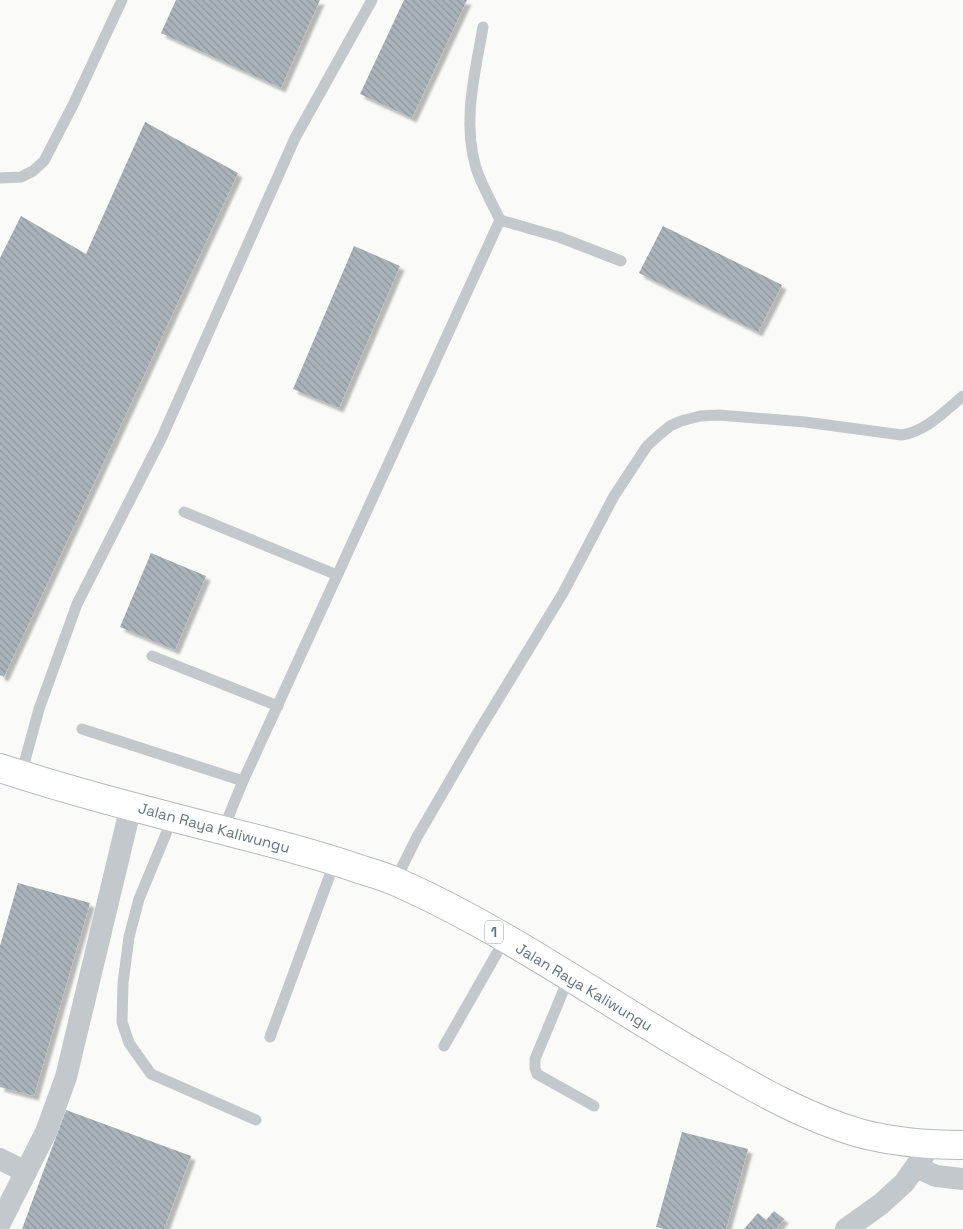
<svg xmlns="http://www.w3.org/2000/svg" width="963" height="1229" font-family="'Space Grotesk',sans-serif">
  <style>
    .building { fill: url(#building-back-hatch); filter: url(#shadow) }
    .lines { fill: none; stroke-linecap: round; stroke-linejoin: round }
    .primary-casing { stroke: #b5babe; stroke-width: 30 }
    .lane { stroke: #c3c8cc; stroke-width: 11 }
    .street { stroke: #c3c8cc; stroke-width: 22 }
    .primary { stroke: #fff; stroke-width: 28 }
    .labels { text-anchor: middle; stroke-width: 5; stroke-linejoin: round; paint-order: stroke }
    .shield { fill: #fff; stroke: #939fa8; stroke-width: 1 }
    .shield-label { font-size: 14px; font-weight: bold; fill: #657683 }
    .street-label { font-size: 15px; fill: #657683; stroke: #fff }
  </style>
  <defs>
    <pattern id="building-back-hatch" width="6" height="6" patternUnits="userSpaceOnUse" patternTransform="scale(1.25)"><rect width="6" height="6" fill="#aab3b9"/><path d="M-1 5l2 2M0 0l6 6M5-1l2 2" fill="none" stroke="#8e969c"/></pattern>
    <filter id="shadow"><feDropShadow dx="4.5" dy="4.5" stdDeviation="1" flood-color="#0004"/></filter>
  </defs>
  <rect width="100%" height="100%" fill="#fafaf8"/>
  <g class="building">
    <path d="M 176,0 L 320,0 L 281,88 L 161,33 Z"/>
    <path d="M 404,0 L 467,0 L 412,118 L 360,94 Z"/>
    <path d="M 145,122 L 238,173 L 4,677 L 0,675 L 0,258 L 21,216 L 86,254 Z"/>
    <path d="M 663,226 L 782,285 L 758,332 L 639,273 Z"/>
    <path d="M 354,246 L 400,266 L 339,408 L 293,389 Z"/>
    <path d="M 151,553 L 206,576 L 175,650 L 120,627 Z"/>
    <path d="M 18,883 L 90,903 L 34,1096 L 0,1087 L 0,946 Z"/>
    <path d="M 66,1110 L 191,1156 L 164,1229 L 22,1229 Z"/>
    <path d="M 682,1132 L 748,1149 L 726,1229 L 665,1229 L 656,1227 Z"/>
    <path d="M 774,1211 L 784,1219 L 776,1229 L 744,1229 L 758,1213 L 766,1220 Z"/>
  </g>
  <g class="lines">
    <g class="primary-casing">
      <path id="primary" d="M 0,768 C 73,792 148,811 222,830 C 268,842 314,853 359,869 C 372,873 386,877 399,883 C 507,931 605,1002 708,1061 C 756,1089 805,1117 859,1133 C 893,1142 928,1145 963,1145"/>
    </g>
    <g class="lane">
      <path d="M 483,27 C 475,73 462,122 476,168 C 482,186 492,203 500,220"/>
      <path d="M 0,178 L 21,177 L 33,171 L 44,161 L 73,105 L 122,0"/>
      <path d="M 184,512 L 337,575"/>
      <path d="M 152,656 L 278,706"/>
      <path d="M 82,729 L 243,781"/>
      <path d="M 21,775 L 39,709 L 77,604 L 162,437 L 295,138 L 372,0"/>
      <path d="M 173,817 L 139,899 L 129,937 L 123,983 L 122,1022 L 129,1043 L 151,1074 L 256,1120"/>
      <path d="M 223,830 L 243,781 L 500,220 L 559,237 L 621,261"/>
      <path d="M 395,881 L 417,837 L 477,734 L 563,593 L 614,496 L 647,446 L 659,435 L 670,426 L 681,421 L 700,416 L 719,415 L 805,422 L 902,435 C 926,431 944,412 963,396"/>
      <path d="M 569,977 L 535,1059 L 535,1068 L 537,1074 L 594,1106"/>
      <path d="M 270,1037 L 335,861"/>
      <path d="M 444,1046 L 505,939"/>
    </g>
    <g class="street">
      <path d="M 0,1159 L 26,1172"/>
      <path d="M 916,1167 L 936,1176 L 963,1179"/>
      <path d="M 0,1223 L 46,1132 L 66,1077 L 131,806"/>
      <path d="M 846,1229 L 881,1204 L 904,1183 L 931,1145"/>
    </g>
    <use href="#primary" class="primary"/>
  </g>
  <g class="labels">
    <rect class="shield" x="485" y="920.5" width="18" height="23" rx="4"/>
    <g class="shield-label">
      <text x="494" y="937">1</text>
    </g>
    <g class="street-label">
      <text transform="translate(214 828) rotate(15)" y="5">Jalan Raya Kaliwungu</text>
      <text transform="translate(584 987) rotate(31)" y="5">Jalan Raya Kaliwungu</text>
    </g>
  </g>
</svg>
